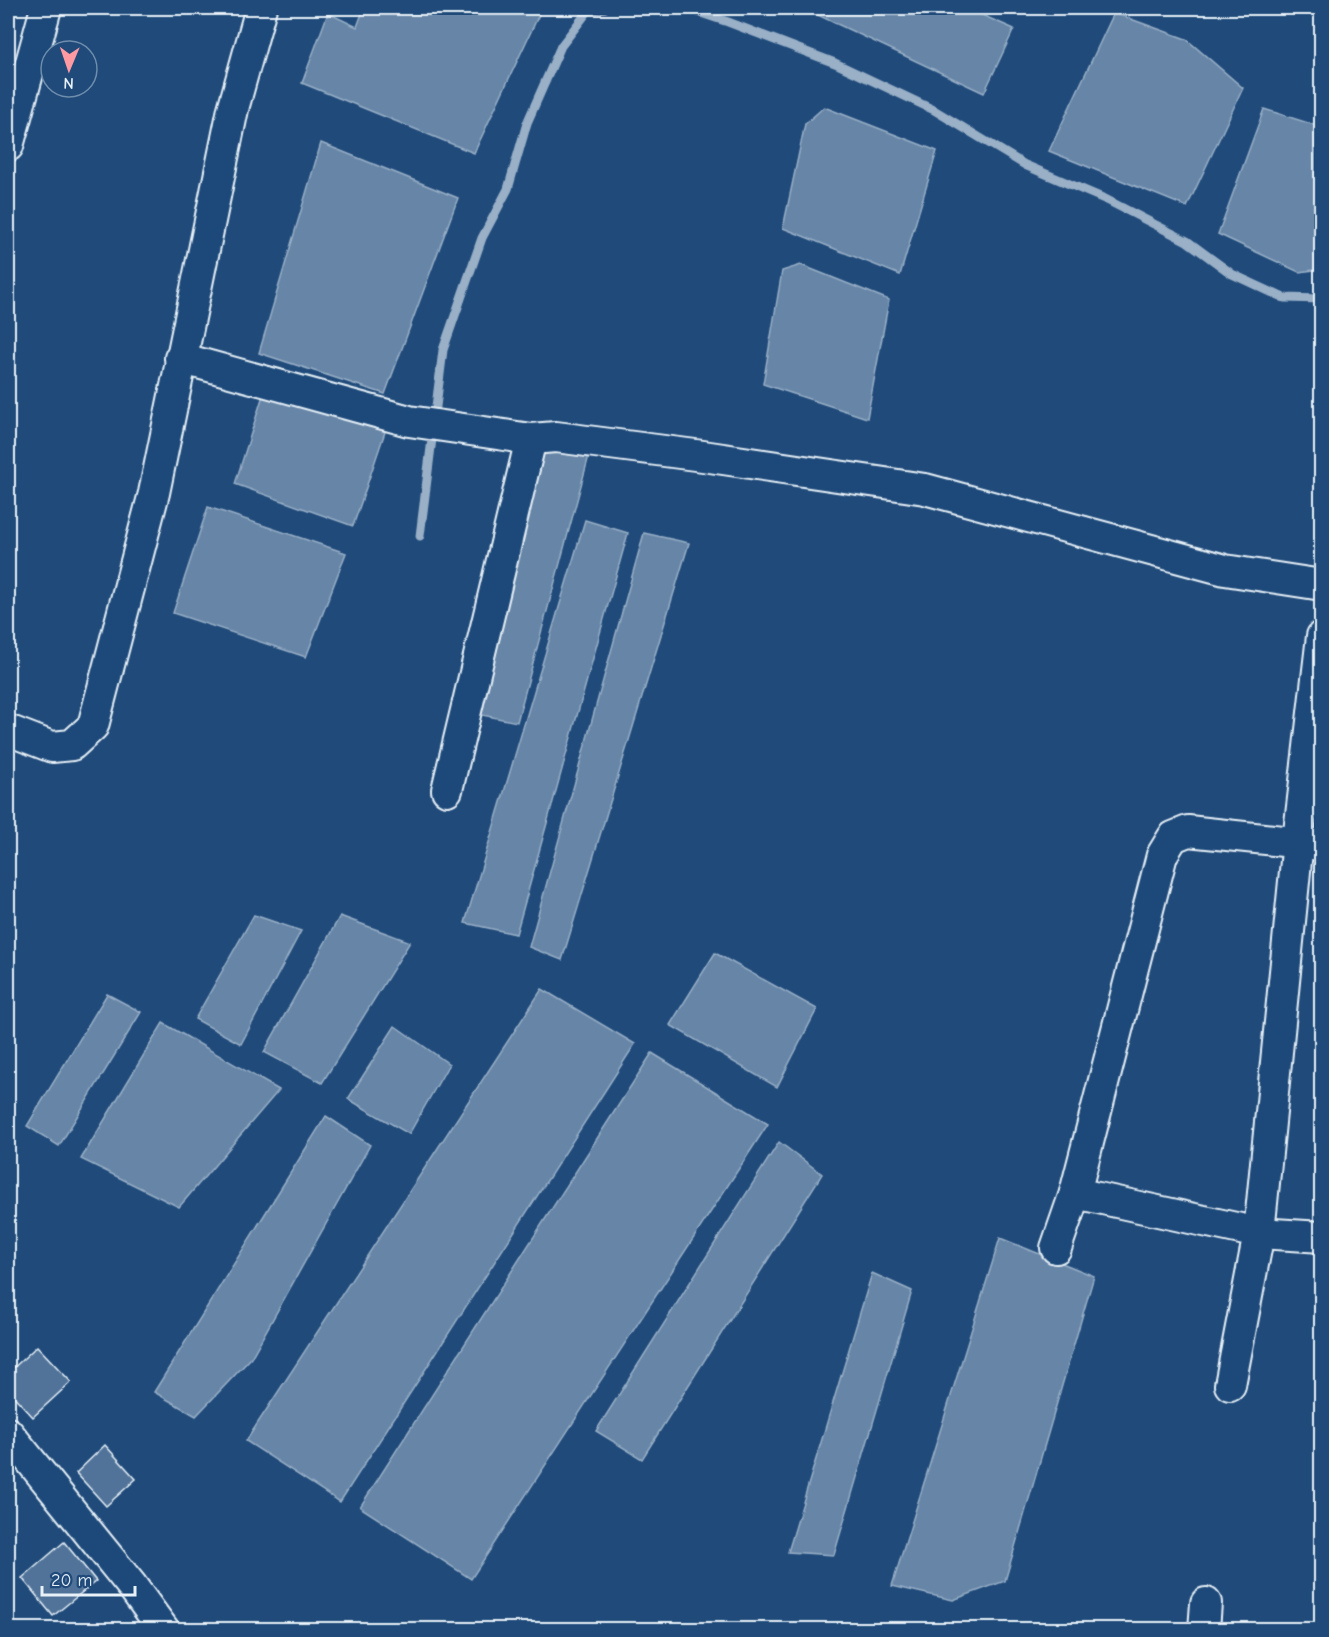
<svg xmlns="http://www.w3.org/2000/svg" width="1329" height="1637" font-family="'Comic Neue',sans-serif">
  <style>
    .water { fill: #6685a7; stroke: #9ab0c7; stroke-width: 1.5 }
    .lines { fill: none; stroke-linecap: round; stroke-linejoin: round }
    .stream { stroke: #9ab0c7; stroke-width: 9 }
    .building { fill: #517399; stroke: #e8f1f8; stroke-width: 1.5 }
    .minor-casing { stroke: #e8f1f8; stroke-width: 34 }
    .minor { stroke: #1f4a7a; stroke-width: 30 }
  </style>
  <rect width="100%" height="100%" fill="#1f4a7a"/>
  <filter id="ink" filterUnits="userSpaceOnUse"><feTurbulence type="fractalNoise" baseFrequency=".0167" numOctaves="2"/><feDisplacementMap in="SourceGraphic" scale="12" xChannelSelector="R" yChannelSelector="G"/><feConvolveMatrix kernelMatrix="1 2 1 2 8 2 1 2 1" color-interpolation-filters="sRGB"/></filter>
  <g filter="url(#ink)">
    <g class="water">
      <path d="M 364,8 L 542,8 L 474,153 L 302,83 L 328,13 L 357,27 Z"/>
      <path d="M 803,8 L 966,8 L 1014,29 L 984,93 Z"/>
      <path d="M 1114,13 L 1186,39 L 1243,88 L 1187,207 L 1049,151 Z"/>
      <path d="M 824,107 L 937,151 L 900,275 L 783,228 L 805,124 Z"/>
      <path d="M 1264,109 L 1321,127 L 1321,269 L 1299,272 L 1218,234 Z"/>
      <path d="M 321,143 L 458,198 L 385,394 L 259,353 Z"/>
      <path d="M 801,265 L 889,300 L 867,418 L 763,384 L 782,271 Z"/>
      <path d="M 264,392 L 387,426 L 353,526 L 235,484 Z"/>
      <path d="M 547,439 L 590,452 L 517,722 L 472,713 Z"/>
      <path d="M 208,507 L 346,553 L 306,657 L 173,613 Z"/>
      <path d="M 585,520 L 628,533 L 516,934 L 465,923 Z"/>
      <path d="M 644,533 L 689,543 L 562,960 L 529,947 Z"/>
      <path d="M 254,915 L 301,931 L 241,1044 L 195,1019 Z"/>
      <path d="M 340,916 L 410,942 L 322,1083 L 264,1052 Z"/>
      <path d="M 715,953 L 817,1009 L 777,1087 L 670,1025 Z"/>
      <path d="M 542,989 L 635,1044 L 340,1502 L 246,1441 Z"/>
      <path d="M 107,994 L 141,1012 L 59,1146 L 27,1126 Z"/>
      <path d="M 163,1023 L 279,1090 L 179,1207 L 81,1159 Z"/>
      <path d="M 395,1026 L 449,1064 L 409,1134 L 348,1099 Z"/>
      <path d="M 652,1053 L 768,1124 L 471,1579 L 360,1507 Z"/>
      <path d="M 326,1116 L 370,1145 L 251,1358 L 196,1416 L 154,1392 Z"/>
      <path d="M 779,1142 L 822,1174 L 642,1459 L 596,1431 Z"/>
      <path d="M 1000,1238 L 1094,1276 L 1005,1581 L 953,1600 L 892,1586 Z"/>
      <path d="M 872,1273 L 912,1291 L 834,1555 L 788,1552 Z"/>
    </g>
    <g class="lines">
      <g class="stream">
        <path d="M 680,8 L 692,10 L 728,22 L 835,63 L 934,110 L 1025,165 L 1107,200 L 1187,241 L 1232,274 L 1284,298 L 1322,299"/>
        <path d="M 420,536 L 443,350 L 482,238 L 508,189 L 527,123 L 561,46 L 588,11 L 605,8"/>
      </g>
    </g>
    <g class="building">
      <path d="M 37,1346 L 71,1382 L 33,1417 L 8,1390 L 8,1373 Z"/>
      <path d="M 105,1445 L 136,1479 L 106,1506 L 76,1473 Z"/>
      <path d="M 64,1542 L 96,1581 L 53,1616 L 22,1578 Z"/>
    </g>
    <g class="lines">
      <g class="minor-casing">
        <g id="minor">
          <path d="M 8,146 L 46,8"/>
          <path d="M 180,358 L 409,421 L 531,439 L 556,437 L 703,456 L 925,489 L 1225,570 L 1322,585"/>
          <path d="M 8,730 L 52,747 L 72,745 L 93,726 L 154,493 L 233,109 L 261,8"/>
          <path d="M 447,790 L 531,439"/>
          <path d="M 1075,1193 L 1259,1233 L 1322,1237"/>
          <path d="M 1056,1248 L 1075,1193 L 1162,855 L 1173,837 L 1188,831 L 1322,845"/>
          <path d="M 1230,1385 L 1259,1233 L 1298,841 L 1322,636"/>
          <path d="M 8,1433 L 132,1586 L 164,1630"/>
          <path d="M 1204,1630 L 1206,1603"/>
        </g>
      </g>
      <use href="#minor" class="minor"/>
    </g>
  </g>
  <rect width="1329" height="1637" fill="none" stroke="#1f4a7a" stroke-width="30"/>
  <rect x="15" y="15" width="1299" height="1607" fill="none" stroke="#e8f1f8" stroke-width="2" filter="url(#ink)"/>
  <g transform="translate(69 69) rotate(182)"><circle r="28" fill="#1f4a7a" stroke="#6f8dac" stroke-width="1.5"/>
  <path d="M0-4.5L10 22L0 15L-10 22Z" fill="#ff9aa2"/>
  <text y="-9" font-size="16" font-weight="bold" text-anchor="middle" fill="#e8f1f8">N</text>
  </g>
  <path d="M42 1586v9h93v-9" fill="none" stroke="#e8f1f8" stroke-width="3"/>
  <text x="51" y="1586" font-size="18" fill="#e8f1f8" stroke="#1f4a7a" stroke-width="4.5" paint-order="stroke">20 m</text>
</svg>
